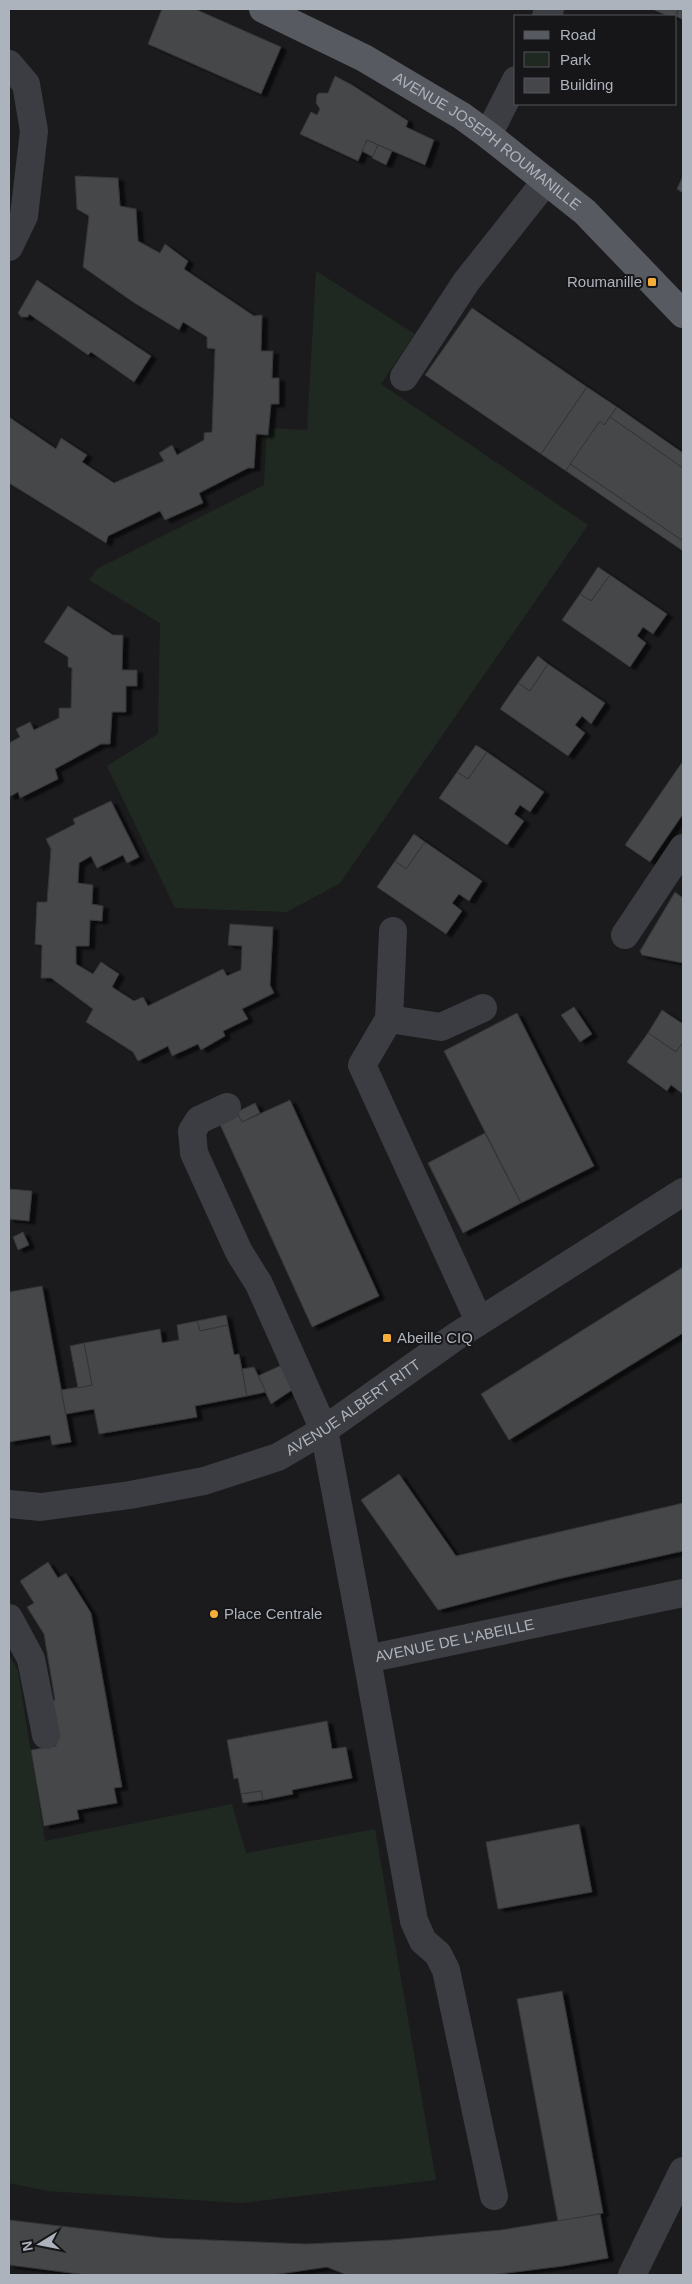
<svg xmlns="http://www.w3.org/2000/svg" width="692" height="2284" font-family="Helvetica,sans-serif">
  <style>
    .green { fill: #202921 }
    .building { fill: #45464a; stroke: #353539; filter: url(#shadow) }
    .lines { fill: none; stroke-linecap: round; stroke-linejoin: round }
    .minor { stroke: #3c3d42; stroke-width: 28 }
    .major { stroke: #585a61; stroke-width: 28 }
    .poi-dot { fill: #f7ae39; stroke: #161618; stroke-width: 2 }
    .labels { text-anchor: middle; stroke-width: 4; stroke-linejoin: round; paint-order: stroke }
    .street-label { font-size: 15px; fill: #adb3bd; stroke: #161618 }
    .poi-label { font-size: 15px; fill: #adb3bd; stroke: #161618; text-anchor: start }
  </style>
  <defs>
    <filter id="shadow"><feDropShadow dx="5.5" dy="3" stdDeviation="1" flood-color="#0009"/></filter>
  </defs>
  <rect width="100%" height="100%" fill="#1b1b1d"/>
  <g class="green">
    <path d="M 316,271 L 415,334 L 381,384 L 588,525 L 340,883 L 287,912 L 175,908 L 107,766 L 158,734 L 160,623 L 89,580 L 97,569 L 264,485 L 267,428 L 307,430 Z"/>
    <path d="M 9,1655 L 18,1671 L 45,1841 L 232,1804 L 246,1853 L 375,1829 L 436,2180 L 241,2203 L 47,2191 L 9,2183 Z"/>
  </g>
  <g class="building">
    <path d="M 162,9 L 195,9 L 281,47 L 261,94 L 148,44 Z"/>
    <path d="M 652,9 L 679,9 L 675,16 L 668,16 Z"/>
    <path d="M 679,9 L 683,9 L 683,20 L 676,16 Z"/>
    <path d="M 335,76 L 352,85 L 408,121 L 406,127 L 434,140 L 425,165 L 367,140 L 358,161 L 300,134 L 311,112 L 317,115 L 320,109 L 316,103 L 317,95 L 319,93 L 328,93 Z"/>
    <path d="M 367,140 L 378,145 L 373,157 L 362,151 Z"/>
    <path d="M 378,145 L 392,151 L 386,165 L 372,158 Z"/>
    <path d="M 75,176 L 118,178 L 120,206 L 136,209 L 138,241 L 160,253 L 165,244 L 188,261 L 184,269 L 254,316 L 262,315 L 261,351 L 273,351 L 272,378 L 279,378 L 279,404 L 271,404 L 268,435 L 256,434 L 254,468 L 248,468 L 199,493 L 203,503 L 165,520 L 160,511 L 108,536 L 106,543 L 9,483 L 9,417 L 56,449 L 61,438 L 87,455 L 82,462 L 114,483 L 164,461 L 159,453 L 172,445 L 177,455 L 204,440 L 204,433 L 212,432 L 215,349 L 207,348 L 207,337 L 183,322 L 179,330 L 133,302 L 83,267 L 89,216 L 77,209 Z"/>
    <path d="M 683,176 L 683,193 L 677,189 Z"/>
    <path d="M 37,280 L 151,356 L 134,382 L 91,352 L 88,355 L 29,314 L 28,317 L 21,317 L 18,313 Z"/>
    <path d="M 472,308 L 587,387 L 541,454 L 425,375 Z"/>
    <path d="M 587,387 L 617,407 L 604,425 L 600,421 L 566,471 L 541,454 Z"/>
    <path d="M 617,407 L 683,453 L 683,468 L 610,417 Z"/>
    <path d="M 610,417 L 683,468 L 683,541 L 570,464 L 600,421 L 604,425 Z"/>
    <path d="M 570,464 L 683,541 L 683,551 L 566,471 Z"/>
    <path d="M 598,567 L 610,575 L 591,601 L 580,594 Z"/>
    <path d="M 610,575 L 667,614 L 653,634 L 643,627 L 637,636 L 646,643 L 630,667 L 562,620 L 580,594 L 591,601 Z"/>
    <path d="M 68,606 L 113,635 L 123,635 L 122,670 L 137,670 L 137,686 L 126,686 L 126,712 L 112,712 L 110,744 L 101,744 L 55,769 L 58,779 L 20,798 L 18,792 L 9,797 L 9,743 L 20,737 L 16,729 L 30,722 L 34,730 L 59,718 L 59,708 L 71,708 L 72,668 L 68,667 L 68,657 L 44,642 Z"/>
    <path d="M 538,656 L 548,664 L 530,691 L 518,683 Z"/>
    <path d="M 548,664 L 605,703 L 591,724 L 582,716 L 575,725 L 585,733 L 568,756 L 500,709 L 518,683 L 530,691 Z"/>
    <path d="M 476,745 L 487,752 L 468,779 L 457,772 Z"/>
    <path d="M 487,752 L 544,792 L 530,812 L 520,805 L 514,814 L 524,821 L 507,845 L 439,798 L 457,772 L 468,779 Z"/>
    <path d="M 683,761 L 683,814 L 650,862 L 625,845 Z"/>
    <path d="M 111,801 L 139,857 L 127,863 L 123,855 L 97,868 L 91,856 L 79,863 L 78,883 L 93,885 L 92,904 L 103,906 L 102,921 L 90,920 L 89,946 L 76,946 L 76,964 L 93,974 L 101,962 L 119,974 L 112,987 L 134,1001 L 143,997 L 148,1006 L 223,969 L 227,976 L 241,970 L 242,946 L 228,945 L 230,924 L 273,927 L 270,985 L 274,993 L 242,1009 L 248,1019 L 223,1031 L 225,1036 L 201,1050 L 198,1044 L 172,1056 L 168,1046 L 138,1061 L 133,1052 L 86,1022 L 93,1009 L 51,978 L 41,978 L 42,945 L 35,944 L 37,902 L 47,902 L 51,849 L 46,839 L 75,824 L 73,819 Z"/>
    <path d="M 414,834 L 425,842 L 406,869 L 395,861 Z"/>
    <path d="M 425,842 L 482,881 L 469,901 L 459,894 L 452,903 L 462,911 L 446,934 L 377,887 L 395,861 L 406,869 Z"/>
    <path d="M 675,892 L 683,898 L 683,963 L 642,955 L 640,951 Z"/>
    <path d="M 574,1007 L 592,1034 L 580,1042 L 561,1015 Z"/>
    <path d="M 662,1010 L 683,1024 L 683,1042 L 676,1052 L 648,1033 Z"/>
    <path d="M 517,1013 L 594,1166 L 521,1203 L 444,1051 Z"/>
    <path d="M 648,1033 L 676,1052 L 683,1042 L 683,1094 L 671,1085 L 667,1091 L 627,1062 Z"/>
    <path d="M 290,1100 L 379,1296 L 312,1327 L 218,1120 L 237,1112 L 242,1122 Z"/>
    <path d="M 255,1103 L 260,1113 L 242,1122 L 237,1112 Z"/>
    <path d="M 485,1133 L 521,1203 L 463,1233 L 428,1163 Z"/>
    <path d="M 9,1189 L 32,1191 L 29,1221 L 9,1219 Z"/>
    <path d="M 23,1232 L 29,1245 L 18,1250 L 13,1237 Z"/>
    <path d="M 683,1267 L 683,1333 L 509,1440 L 481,1394 Z"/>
    <path d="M 42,1286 L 71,1442 L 52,1445 L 50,1435 L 9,1442 L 9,1292 Z"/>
    <path d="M 226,1315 L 228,1325 L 200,1331 L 197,1321 Z"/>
    <path d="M 197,1321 L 200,1331 L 228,1325 L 234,1355 L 239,1354 L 247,1396 L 195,1406 L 197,1417 L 99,1434 L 94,1409 L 66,1414 L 61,1390 L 92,1385 L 84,1343 L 160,1329 L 162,1343 L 179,1340 L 177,1325 Z"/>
    <path d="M 84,1343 L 92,1385 L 78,1388 L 70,1346 Z"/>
    <path d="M 284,1364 L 295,1388 L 271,1404 L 258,1376 Z"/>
    <path d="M 254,1367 L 266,1392 L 247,1396 L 242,1369 Z"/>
    <path d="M 399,1474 L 456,1556 L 683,1503 L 683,1551 L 558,1579 L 438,1610 L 361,1500 Z"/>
    <path d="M 48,1562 L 58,1578 L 66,1573 L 91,1613 L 122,1787 L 114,1788 L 117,1803 L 77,1810 L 79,1819 L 44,1826 L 31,1750 L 56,1746 L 47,1701 L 55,1700 L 44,1634 L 27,1607 L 34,1603 L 20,1581 Z"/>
    <path d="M 327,1721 L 332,1749 L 346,1747 L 352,1778 L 292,1790 L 293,1794 L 263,1800 L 261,1791 L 241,1794 L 238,1778 L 234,1779 L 227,1740 Z"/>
    <path d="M 261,1791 L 263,1800 L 243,1803 L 241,1794 Z"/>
    <path d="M 579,1824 L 592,1892 L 498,1909 L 486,1842 Z"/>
    <path d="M 562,1991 L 603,2213 L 558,2222 L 517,1999 Z"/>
    <path d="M 600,2214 L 608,2258 L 563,2266 L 491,2275 L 347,2275 L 327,2267 L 272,2275 L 87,2275 L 9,2265 L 9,2220 L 162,2238 L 306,2244 L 391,2240 L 501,2230 Z"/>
  </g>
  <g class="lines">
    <g class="minor">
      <path d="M 546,16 L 550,9"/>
      <path d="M 9,64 L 26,84 L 34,131 L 24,216 L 9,247"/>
      <path d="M 488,135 L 516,80"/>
      <path d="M 404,377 L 466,282 L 546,181"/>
      <path d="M 393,931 L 389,1019 L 362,1065 L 479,1321"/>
      <path d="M 625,935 L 683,848"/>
      <path d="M 389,1019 L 441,1027 L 483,1008"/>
      <path id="s1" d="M 227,1107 L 199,1120 L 192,1131 L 194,1153 L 239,1252 L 259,1284 L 324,1430 L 367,1659 L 683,1593"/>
      <path id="s2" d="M 9,1504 L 41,1507 L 130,1495 L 204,1481 L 278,1457 L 324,1430 L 458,1335 L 683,1192"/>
      <path d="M 9,1618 L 31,1659 L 46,1735"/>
      <path d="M 367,1659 L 414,1921 L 423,1941 L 438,1954 L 446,1970 L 494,2196"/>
      <path d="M 632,2275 L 683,2171"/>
    </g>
    <path class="major" id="s3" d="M 263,9 L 364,58 L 462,116 L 488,135 L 585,212 L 683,314"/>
  </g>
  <g class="poi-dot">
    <rect x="647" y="277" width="10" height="10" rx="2.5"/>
    <rect x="382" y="1333" width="10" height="10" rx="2.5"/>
    <circle cx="214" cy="1614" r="5"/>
  </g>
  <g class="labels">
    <g class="street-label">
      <text dy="5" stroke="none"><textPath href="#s3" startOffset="261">AVENUE JOSEPH ROUMANILLE</textPath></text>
      <text dy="5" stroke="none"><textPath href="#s2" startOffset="365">AVENUE ALBERT RITT</textPath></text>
      <text dy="5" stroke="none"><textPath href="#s1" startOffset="695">AVENUE DE L'ABEILLE</textPath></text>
    </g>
    <g class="poi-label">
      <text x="642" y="287" text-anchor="end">Roumanille</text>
      <text x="397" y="1343">Abeille CIQ</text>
      <text x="224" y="1619">Place Centrale</text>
    </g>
  </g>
  <rect width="692" height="2284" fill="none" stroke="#adb3bd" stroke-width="20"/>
  <rect x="514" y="15" width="162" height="90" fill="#161618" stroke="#52555a"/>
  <rect x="524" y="31" width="25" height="8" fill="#585a61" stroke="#52555a"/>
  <text x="560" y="40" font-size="15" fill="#adb3bd">Road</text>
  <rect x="524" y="52" width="25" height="15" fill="#202921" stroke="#52555a"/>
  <text x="560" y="65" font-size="15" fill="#adb3bd">Park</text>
  <rect x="524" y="78" width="25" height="15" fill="#45464a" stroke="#52555a"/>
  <text x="560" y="90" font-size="15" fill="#adb3bd">Building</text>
  <g transform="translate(40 2244) rotate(260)" stroke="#161618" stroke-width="4" paint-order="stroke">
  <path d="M0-4L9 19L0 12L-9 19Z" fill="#adb3bd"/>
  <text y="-8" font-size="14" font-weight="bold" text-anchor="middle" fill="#adb3bd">N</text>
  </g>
</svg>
